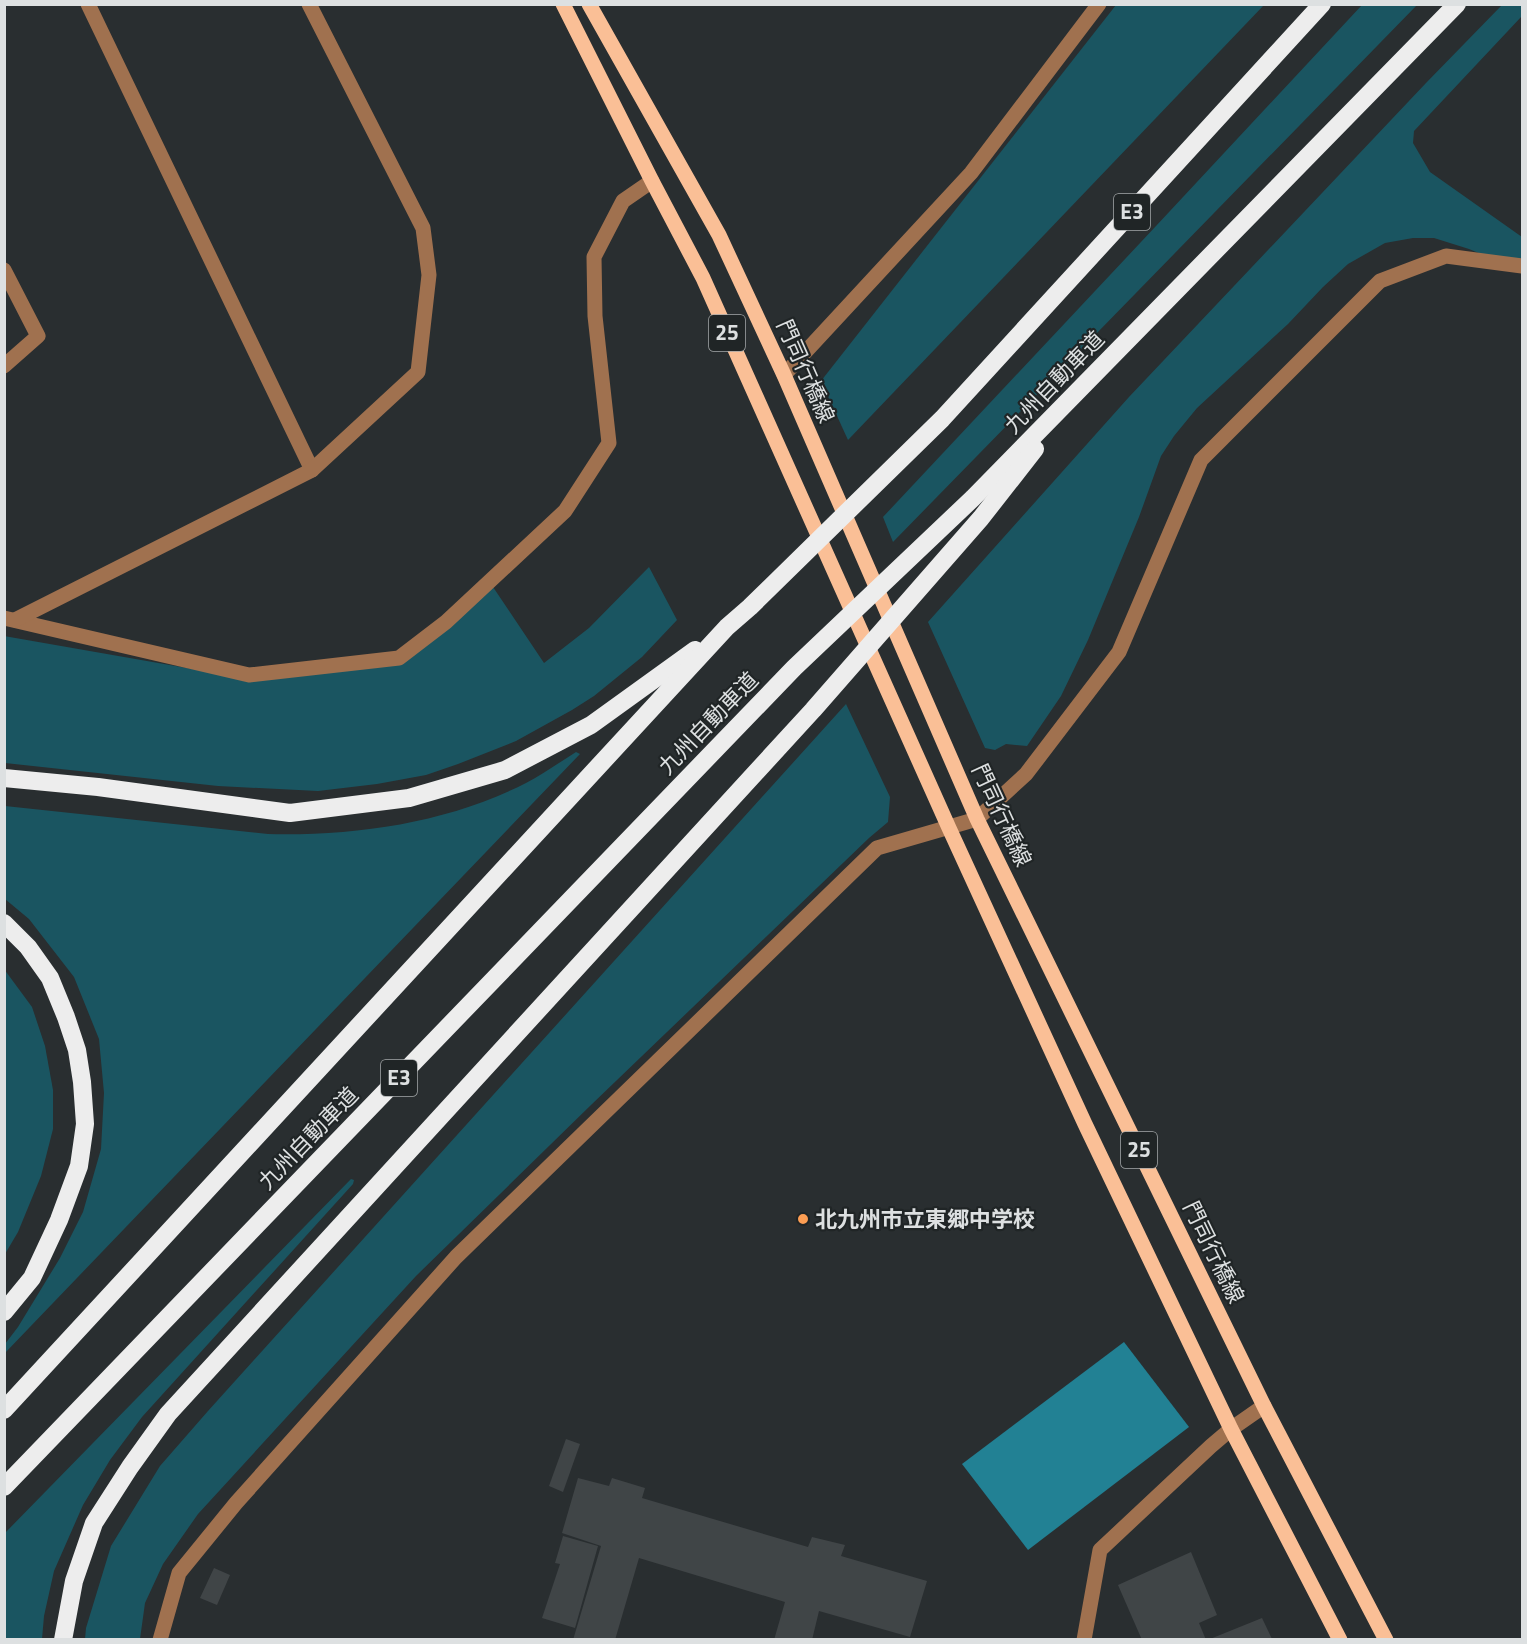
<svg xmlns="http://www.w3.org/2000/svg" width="1527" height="1644" font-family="'Titillium Web','Noto Sans JP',sans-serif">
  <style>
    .green { fill: #1a5561 }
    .water { fill: #228194 }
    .building { fill: #404547 }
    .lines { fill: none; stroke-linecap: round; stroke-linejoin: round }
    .minor { stroke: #a0714f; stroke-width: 15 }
    .major { stroke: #fabf96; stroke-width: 15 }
    .highway { stroke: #ededed; stroke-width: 18 }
    .poi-dot { fill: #fc9d53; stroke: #202526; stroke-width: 2 }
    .labels { text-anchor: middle; stroke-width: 4.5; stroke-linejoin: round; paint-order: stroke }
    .shield { fill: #202526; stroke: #a4a8a9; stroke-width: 1.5 }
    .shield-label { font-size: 21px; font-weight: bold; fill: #dde0e1 }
    .street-label { font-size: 22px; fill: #dde0e1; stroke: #202526 }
    .poi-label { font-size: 22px; font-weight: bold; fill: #dde0e1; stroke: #202526; text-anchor: start }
  </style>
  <rect width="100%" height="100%" fill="#292e30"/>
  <g class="green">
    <path d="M 1116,5 L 1264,5 L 848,440 L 821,381 Z"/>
    <path d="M 1362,5 L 1417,5 L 893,542 L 883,517 L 1156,226 Z"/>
    <path d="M 1502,5 L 1522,5 L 1522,16 L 1414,131 L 1413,143 L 1430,172 L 1522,237 L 1522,271 L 1469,249 L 1434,238 L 1413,238 L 1385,243 L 1348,264 L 1323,287 L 1288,324 L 1197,408 L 1174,436 L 1161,456 L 1139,517 L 1088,640 L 1061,696 L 1027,746 L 1006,744 L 995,750 L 985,748 L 928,622 L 1129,397 L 1426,83 Z"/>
    <path d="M 649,567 L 677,620 L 642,657 L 594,696 L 572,710 L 516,741 L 458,764 L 426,775 L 377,784 L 318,791 L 218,786 L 5,763 L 4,636 L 244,678 L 393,658 L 493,587 L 544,663 L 589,628 Z"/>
    <path d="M 846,704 L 890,797 L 888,822 L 869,838 L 591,1105 L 416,1276 L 198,1514 L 163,1564 L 145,1603 L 140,1639 L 85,1639 L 86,1628 L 111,1546 L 160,1466 L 208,1411 Z"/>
    <path d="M 576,752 L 580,754 L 5,1353 L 5,1344 L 18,1327 L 60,1258 L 83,1212 L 101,1149 L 104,1093 L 99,1039 L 74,977 L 29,919 L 5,899 L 5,806 L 268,834 C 356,836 447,823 526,783 C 543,774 560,762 576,752 Z"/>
    <path d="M 4,969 L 32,1007 L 45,1046 L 53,1090 L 53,1129 L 41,1176 L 18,1232 L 5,1254 Z"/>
    <path d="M 351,1179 L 354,1180 L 353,1184 L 142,1417 L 110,1460 L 83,1505 L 54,1571 L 44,1616 L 42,1639 L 5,1639 L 5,1533 Z"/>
  </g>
  <path class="water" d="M 1124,1342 L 1189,1427 L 1028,1550 L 962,1464 Z"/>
  <g class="building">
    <path d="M 566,1439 L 580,1444 L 563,1492 L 549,1486 Z"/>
    <path d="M 578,1478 L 609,1486 L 612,1478 L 645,1488 L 642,1498 L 808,1547 L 812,1537 L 845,1545 L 841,1556 L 927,1581 L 910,1637 L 819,1611 L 812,1640 L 774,1640 L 785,1602 L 639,1558 L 615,1640 L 573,1640 L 601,1546 L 562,1533 Z"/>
    <path d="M 563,1536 L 598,1546 L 575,1628 L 542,1618 L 560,1564 L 555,1563 Z"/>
    <path d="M 1191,1552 L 1217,1615 L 1199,1623 L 1206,1640 L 1142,1640 L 1118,1585 Z"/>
    <path d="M 214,1568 L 230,1575 L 217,1605 L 200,1598 Z"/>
    <path d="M 1262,1618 L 1272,1639 L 1210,1639 Z"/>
  </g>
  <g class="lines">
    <g class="minor">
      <path d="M 88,4 L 312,470"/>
      <path d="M 4,270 L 38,336 L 4,366"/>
      <path d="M 784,375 L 971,173 L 1099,4"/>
      <path d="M 4,618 L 249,675 L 399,658 L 446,622 L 565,511 L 609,443 L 595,316 L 594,257 L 623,201 L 652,181"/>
      <path d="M 15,620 L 312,470 L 418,372 L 429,275 L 423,228 L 309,4"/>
      <path d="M 160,1640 L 179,1573 L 236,1503 L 456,1257 L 877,848 L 977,819 L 1026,774 L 1119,652 L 1201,460 L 1380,281 L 1446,256 L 1522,266"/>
      <path d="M 1084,1640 L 1100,1550 L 1211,1446 L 1231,1429 L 1264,1406"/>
    </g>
    <g class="major">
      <path d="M 563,4 L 652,181 L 703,278 L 949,828 L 1085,1124 L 1231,1429 L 1340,1640"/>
      <path d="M 589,4 L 719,235 L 784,375 L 977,819 L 1264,1406 L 1386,1640"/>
    </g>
    <g class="highway">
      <path d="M 4,778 L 98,787 L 290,813 L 409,798 L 505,770 L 591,725 L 695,650"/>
      <path d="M 4,923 L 28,947 L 50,978 L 66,1017 L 77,1050 L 82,1082 L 85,1124 L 79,1166 L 59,1220 L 32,1278 L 4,1312"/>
      <path d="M 4,1410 L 727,627 L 750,607 L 942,419 L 1322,4"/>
      <path d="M 4,1487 L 794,668 L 973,498 L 1457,4"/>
      <path d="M 63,1640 L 74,1581 L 94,1523 L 130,1467 L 168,1414 L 813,710 L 981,518 L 1035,449"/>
    </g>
  </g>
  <circle class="poi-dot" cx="803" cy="1219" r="6"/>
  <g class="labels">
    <g class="shield">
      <rect x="1114" y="194" width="36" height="36" rx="4.5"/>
      <rect x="709" y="315" width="36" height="36" rx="4.5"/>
      <rect x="381" y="1060" width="36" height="36" rx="4.5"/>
      <rect x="1121" y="1132" width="36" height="36" rx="4.5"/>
    </g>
    <g class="shield-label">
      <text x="1132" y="219">E3</text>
      <text x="727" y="340">25</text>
      <text x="399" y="1085">E3</text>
      <text x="1139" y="1157">25</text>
    </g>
    <g class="street-label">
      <text transform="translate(806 371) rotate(66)" y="8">門司行橋線</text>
      <text transform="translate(1054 382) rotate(-46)" y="8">九州自動車道</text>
      <text transform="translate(708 723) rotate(-46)" y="8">九州自動車道</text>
      <text transform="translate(1002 815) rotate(65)" y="8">門司行橋線</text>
      <text transform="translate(308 1138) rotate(-46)" y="8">九州自動車道</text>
      <text transform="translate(1214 1252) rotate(64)" y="8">門司行橋線</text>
    </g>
    <g class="poi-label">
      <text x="815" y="1227">北九州市立東郷中学校</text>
    </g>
  </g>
  <rect width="1527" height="1644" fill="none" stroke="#dde0e1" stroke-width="12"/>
</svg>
